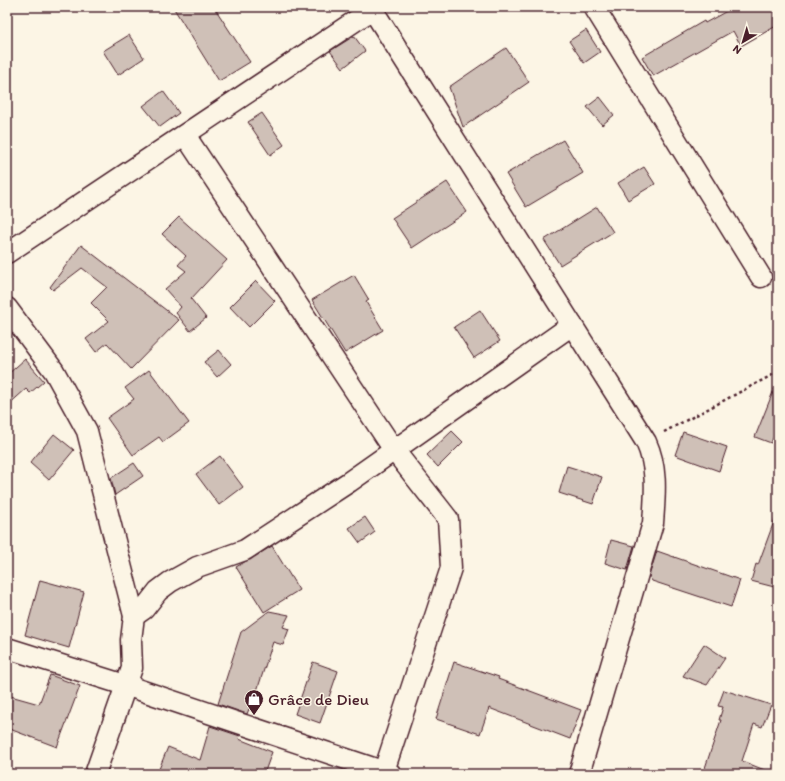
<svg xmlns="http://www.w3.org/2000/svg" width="785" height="781" font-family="Itim,sans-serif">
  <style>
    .building { fill: #cfc0b7; stroke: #4a1f2b }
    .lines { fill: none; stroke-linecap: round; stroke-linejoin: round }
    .street-casing { stroke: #4a1f2b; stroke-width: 23 }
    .path { stroke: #4a1f2b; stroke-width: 2.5; stroke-dasharray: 3 3; stroke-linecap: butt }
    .street { stroke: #fcf5e5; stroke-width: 20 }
    .labels { text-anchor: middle; stroke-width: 3; stroke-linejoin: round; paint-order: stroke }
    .poi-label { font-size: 17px; fill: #4a1f2b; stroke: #fcf5e5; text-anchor: start }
  </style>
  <rect width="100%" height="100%" fill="#fcf5e5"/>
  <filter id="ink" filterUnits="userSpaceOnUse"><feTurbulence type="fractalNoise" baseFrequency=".025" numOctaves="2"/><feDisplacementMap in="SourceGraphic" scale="8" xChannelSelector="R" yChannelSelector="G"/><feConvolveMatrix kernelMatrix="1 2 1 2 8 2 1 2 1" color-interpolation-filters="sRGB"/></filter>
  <g filter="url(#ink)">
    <g class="building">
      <path d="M 173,7 L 214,7 L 250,62 L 219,81 Z"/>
      <path d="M 734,7 L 778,7 L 778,25 L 741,46 L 733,31 L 653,76 L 642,57 L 704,21 L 705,23 Z"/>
      <path d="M 586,30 L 600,52 L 584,63 L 569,41 Z"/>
      <path d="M 129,35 L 144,58 L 118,75 L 103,51 Z"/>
      <path d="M 354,36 L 365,51 L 343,68 L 330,51 Z"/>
      <path d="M 506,48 L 529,82 L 463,127 L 449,87 Z"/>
      <path d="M 163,91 L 179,113 L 160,127 L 143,106 Z"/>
      <path d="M 600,97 L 614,115 L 602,125 L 587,107 Z"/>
      <path d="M 262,113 L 284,145 L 270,155 L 248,122 Z"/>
      <path d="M 563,140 L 583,173 L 526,207 L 506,174 Z"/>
      <path d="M 644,167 L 655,184 L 628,200 L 618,183 Z"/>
      <path d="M 447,182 L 467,212 L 412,248 L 392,218 Z"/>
      <path d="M 597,207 L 613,232 L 560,265 L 544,240 Z"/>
      <path d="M 179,217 L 227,260 L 191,299 L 206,318 L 190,331 L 176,313 L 181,307 L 165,289 L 186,271 L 178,265 L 186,256 L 162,234 Z"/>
      <path d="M 81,245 L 179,320 L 131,369 L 107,343 L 96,352 L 86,339 L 109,321 L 91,303 L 107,287 L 82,268 L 53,290 L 50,287 Z"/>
      <path d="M 354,275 L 369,300 L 366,302 L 383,330 L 345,353 L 312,300 Z"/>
      <path d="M 256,281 L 275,301 L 249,327 L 230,307 Z"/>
      <path d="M 480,310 L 500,341 L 474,358 L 454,327 Z"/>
      <path d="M 219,350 L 231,364 L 217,377 L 204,362 Z"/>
      <path d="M 25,359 L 44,381 L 30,393 L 26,389 L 7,406 L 7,375 Z"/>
      <path d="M 149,370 L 189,423 L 163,442 L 159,437 L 133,455 L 107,418 L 134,399 L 125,388 Z"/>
      <path d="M 777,382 L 778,426 L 771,443 L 755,437 Z"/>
      <path d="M 452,431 L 463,442 L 438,467 L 427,455 Z"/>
      <path d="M 683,432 L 727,447 L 719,471 L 675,455 Z"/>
      <path d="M 54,434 L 74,450 L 49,480 L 30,463 Z"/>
      <path d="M 220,456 L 243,487 L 219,505 L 196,474 Z"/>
      <path d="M 134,463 L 143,476 L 115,495 L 111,478 Z"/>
      <path d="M 567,466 L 602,477 L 593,504 L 559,493 Z"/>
      <path d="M 776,516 L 778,516 L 778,588 L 751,581 L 756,564 L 758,565 Z"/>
      <path d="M 365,517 L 375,532 L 360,543 L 349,528 Z"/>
      <path d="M 611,540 L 634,546 L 627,570 L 605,563 Z"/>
      <path d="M 272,546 L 299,590 L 264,612 L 236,567 Z"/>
      <path d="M 657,551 L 740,580 L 731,607 L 652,581 L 649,576 Z"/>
      <path d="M 40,580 L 84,592 L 69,648 L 25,635 Z"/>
      <path d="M 269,611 L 289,615 L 283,627 L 289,629 L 283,645 L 273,642 L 251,709 L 249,709 L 247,714 L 218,704 L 241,632 Z"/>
      <path d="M 704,644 L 725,658 L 707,685 L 683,676 Z"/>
      <path d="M 313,662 L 338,671 L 320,723 L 295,714 Z"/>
      <path d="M 454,662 L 499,677 L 498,679 L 581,710 L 570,739 L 489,708 L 480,734 L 436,719 Z"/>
      <path d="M 50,675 L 80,686 L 57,747 L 7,728 L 7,695 L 39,704 Z"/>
      <path d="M 724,690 L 771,705 L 762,727 L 754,724 L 742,761 L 772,773 L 772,774 L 703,774 L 721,720 L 719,720 L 723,707 L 718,706 Z"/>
      <path d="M 210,726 L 240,736 L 239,739 L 272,752 L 264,774 L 157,774 L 168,747 L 200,760 Z"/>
    </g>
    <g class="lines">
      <g class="street-casing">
        <g id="street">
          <path d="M 371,7 L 646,442 C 658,468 655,495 653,523 L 579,774"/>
          <path d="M 594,7 L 761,277"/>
          <path d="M 185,135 L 394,450 L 448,519 L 451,568 L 384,771"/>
          <path d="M 7,253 L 376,7"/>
          <path d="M 7,308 L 54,371 L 87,431 L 134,616 L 131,640 L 132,668 L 95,774"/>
          <path d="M 134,616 L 144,609 L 158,591 L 170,582 L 197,567 L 245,550 L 349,482 L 572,325"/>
          <path d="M 7,648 L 125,685 L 391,774"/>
        </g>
      </g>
      <path class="path" d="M 664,432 L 778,372"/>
      <use href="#street" class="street"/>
    </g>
  </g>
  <defs>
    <g id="shop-pin" transform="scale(1)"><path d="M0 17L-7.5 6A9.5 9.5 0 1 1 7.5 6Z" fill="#4a1f2b" stroke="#fcf5e5"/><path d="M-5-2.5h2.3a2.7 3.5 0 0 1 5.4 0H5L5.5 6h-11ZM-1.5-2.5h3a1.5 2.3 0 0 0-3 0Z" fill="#fff"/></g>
  </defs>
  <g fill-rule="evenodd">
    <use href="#shop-pin" x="254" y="699"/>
  </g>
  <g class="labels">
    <g class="poi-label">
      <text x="268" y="705">Grâce de Dieu</text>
    </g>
  </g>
  <rect width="785" height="781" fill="none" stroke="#fcf5e5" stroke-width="24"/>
  <rect x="12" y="12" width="761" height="757" fill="none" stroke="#4a1f2b" stroke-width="1.5" filter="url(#ink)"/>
  <g transform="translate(743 42) rotate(218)" stroke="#fcf5e5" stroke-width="3" paint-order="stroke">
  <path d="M0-3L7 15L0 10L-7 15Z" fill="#4a1f2b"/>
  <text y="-6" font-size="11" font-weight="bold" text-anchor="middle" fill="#4a1f2b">N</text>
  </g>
</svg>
